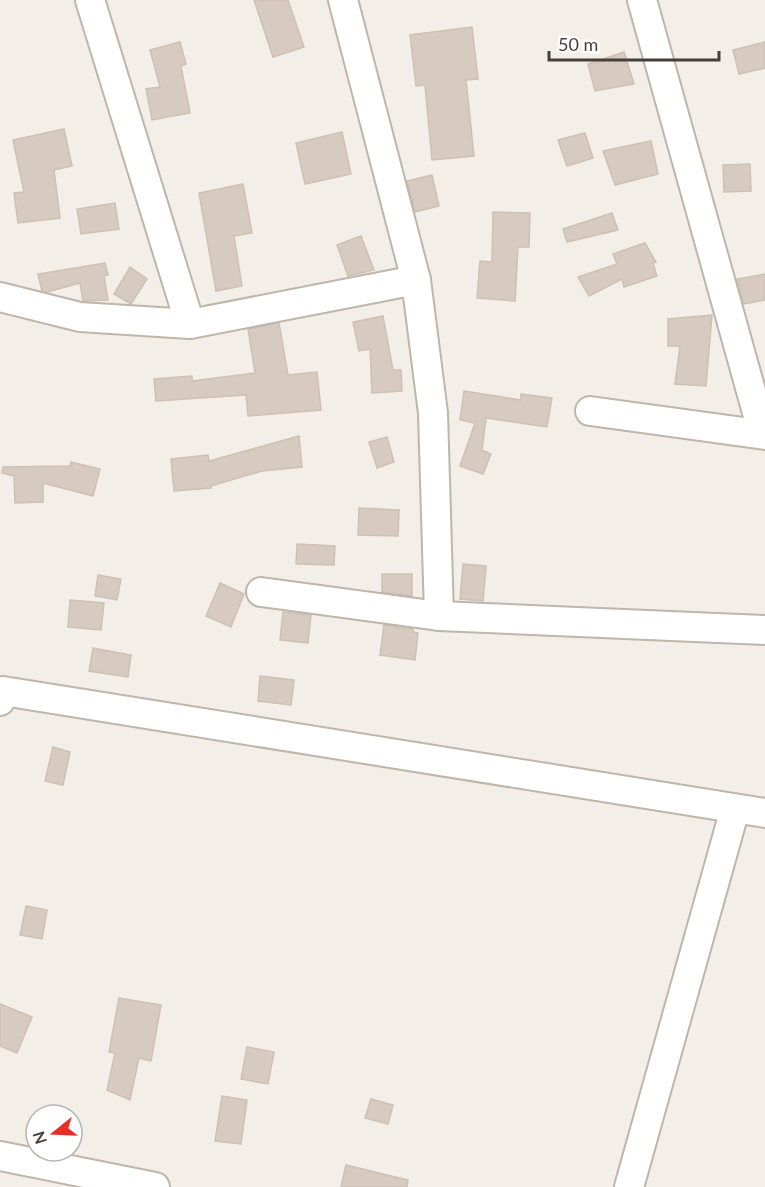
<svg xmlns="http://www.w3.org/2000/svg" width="765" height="1187" font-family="Lato,sans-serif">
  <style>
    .building { fill: #d7cbc1; stroke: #cec0b2; stroke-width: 1.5 }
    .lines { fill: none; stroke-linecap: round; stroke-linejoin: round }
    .minor-casing { stroke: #beb5ab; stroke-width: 32 }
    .minor { stroke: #fff; stroke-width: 28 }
  </style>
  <rect width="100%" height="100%" fill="#f3eee8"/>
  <g class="building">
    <path d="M 254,0 L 288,0 L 304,47 L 273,57 Z"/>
    <path d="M 472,27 L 478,79 L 466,80 L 474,156 L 432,160 L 425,85 L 416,86 L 410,35 Z"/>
    <path d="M 180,42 L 186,64 L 181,66 L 190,113 L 152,120 L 146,89 L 160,87 L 150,50 Z"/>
    <path d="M 765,42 L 765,68 L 739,74 L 733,50 Z"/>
    <path d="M 624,52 L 634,84 L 595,91 L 588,64 Z"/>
    <path d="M 64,129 L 72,166 L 54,170 L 60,218 L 18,223 L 14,193 L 24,192 L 13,140 Z"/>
    <path d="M 342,132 L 351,174 L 305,184 L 296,143 Z"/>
    <path d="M 585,133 L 593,158 L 567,166 L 558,140 Z"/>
    <path d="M 651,141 L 658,174 L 615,185 L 603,151 Z"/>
    <path d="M 750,164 L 751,191 L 724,192 L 723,165 Z"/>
    <path d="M 432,175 L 439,206 L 415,212 L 407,181 Z"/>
    <path d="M 243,184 L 252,233 L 234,236 L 242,286 L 216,291 L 199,193 Z"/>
    <path d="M 115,203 L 119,229 L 81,234 L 77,209 Z"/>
    <path d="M 493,212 L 530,213 L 529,247 L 518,247 L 515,301 L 477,298 L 480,261 L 492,262 Z"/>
    <path d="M 612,213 L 618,230 L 567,242 L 563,229 Z"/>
    <path d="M 361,236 L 374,270 L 348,276 L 337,245 Z"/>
    <path d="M 645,243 L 656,262 L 653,263 L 657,276 L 624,287 L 622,279 L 589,296 L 578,277 L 617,264 L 613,254 Z"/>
    <path d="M 105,263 L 108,275 L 104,276 L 108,300 L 83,301 L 80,283 L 47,292 L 42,291 L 38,274 Z"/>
    <path d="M 130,267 L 147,279 L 131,304 L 114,294 Z"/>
    <path d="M 765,274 L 765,300 L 744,304 L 737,279 Z"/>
    <path d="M 712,315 L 706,386 L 675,384 L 680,346 L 668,346 L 668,319 Z"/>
    <path d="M 383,316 L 393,370 L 401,370 L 402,391 L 372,393 L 370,349 L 359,351 L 353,322 Z"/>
    <path d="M 279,323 L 288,375 L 317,372 L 321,410 L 248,416 L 246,395 L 156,401 L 154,379 L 192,376 L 192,381 L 255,373 L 248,329 Z"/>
    <path d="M 464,391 L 521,400 L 521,394 L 552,398 L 547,427 L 486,418 L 482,450 L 491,454 L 483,474 L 460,466 L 475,423 L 460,420 Z"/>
    <path d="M 299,436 L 302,467 L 262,471 L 211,486 L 211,488 L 174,491 L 171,459 L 208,455 L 209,461 Z"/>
    <path d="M 387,437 L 394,462 L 377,468 L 369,442 Z"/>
    <path d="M 71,462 L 100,469 L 93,496 L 43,483 L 43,502 L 15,503 L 14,476 L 2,473 L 3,467 L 70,466 Z"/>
    <path d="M 359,508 L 399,510 L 398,536 L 358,535 Z"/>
    <path d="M 297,544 L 335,546 L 334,565 L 296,564 Z"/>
    <path d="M 463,564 L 486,566 L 483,601 L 460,599 Z"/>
    <path d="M 382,574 L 412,574 L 412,596 L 382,592 Z"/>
    <path d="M 98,575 L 121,579 L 117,600 L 95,596 Z"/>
    <path d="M 220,583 L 244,594 L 231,627 L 206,616 Z"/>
    <path d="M 70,600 L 104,603 L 101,630 L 68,627 Z"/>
    <path d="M 283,612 L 311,615 L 308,643 L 280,640 Z"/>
    <path d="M 384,625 L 413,629 L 413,632 L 418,633 L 415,660 L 380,655 Z"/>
    <path d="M 93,648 L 131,655 L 128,677 L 89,671 Z"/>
    <path d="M 260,676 L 294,680 L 291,705 L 258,701 Z"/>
    <path d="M 53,747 L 70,752 L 63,785 L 45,781 Z"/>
    <path d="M 26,906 L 47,910 L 42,939 L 20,935 Z"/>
    <path d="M 119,998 L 161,1005 L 151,1061 L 139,1058 L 130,1100 L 107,1090 L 115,1053 L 109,1052 Z"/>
    <path d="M 0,1004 L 32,1017 L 17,1053 L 0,1046 Z"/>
    <path d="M 247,1047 L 274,1052 L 268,1084 L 241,1079 Z"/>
    <path d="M 222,1096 L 247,1100 L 241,1144 L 215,1141 Z"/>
    <path d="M 371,1099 L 393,1105 L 388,1124 L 365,1118 Z"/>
    <path d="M 346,1165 L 408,1180 L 407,1187 L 341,1187 Z"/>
  </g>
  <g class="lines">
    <g class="minor-casing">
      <g id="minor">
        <path d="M 90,0 L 190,324"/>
        <path d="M 343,0 L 416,280 L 433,413 L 439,616"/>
        <path d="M 642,0 L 763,434"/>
        <path d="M 0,297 L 80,317 L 190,324 L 416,280"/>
        <path d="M 590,411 L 765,435"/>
        <path d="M 261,592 L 439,616 L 765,630"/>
        <path d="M 0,701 L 3,691 L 765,813"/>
        <path d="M 0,1156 L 155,1187"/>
        <path d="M 629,1187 L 735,809"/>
      </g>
    </g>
    <use href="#minor" class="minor"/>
  </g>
  <g transform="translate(54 1133) rotate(252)"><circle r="28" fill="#ffffff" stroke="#b5b2af" stroke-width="1.5"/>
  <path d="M0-4.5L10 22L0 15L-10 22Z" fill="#ec2c26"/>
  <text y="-9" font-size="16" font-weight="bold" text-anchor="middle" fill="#463e37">N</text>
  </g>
  <path d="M549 51v9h170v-9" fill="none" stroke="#463e37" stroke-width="3"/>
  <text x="558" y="51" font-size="18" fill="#463e37" stroke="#ffffff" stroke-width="4.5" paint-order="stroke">50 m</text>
</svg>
